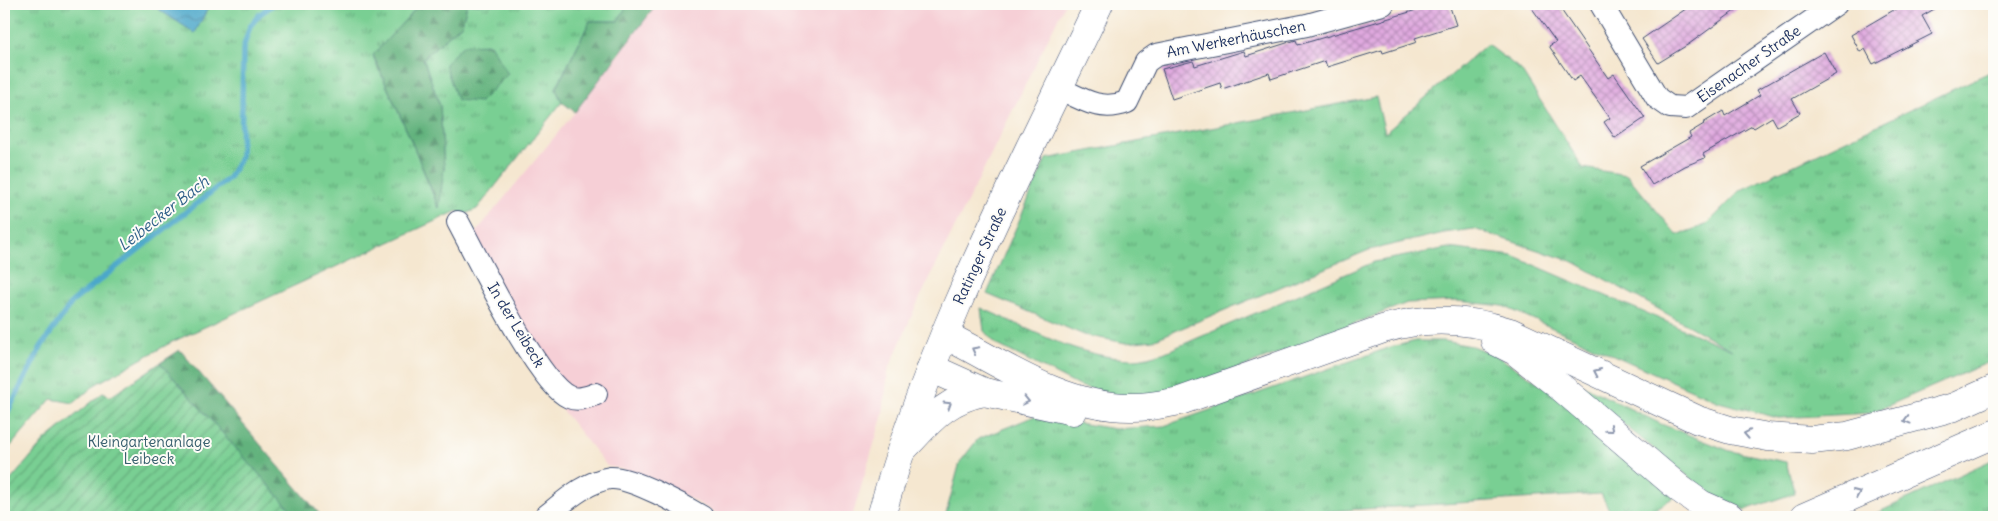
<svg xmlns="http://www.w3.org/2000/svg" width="1998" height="521" font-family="Delius,sans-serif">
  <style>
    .built { fill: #f6cfd6 }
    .grass { fill: url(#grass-tufts); stroke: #4a7f78 }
    .forest { fill: url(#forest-firs); stroke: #3e706e }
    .garden { fill: url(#garden-furrows); stroke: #4a7f78 }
    .water { fill: url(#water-waves); stroke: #346b94 }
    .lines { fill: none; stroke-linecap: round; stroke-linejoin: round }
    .stream { stroke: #4ca7ca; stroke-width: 5.5 }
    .building { fill: url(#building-cross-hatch) }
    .minor-casing { stroke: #3c4b6f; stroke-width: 24 }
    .major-casing { stroke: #3c4b6f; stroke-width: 29 }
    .highway-casing { stroke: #3c4b6f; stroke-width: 29 }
    .minor { stroke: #fff; stroke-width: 22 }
    .major { stroke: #fff; stroke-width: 28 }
    .highway { stroke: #fff; stroke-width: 28 }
    .oneway { stroke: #8d97ae }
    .labels { text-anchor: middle; stroke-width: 4; stroke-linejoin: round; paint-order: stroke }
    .street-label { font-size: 15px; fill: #1b2f5e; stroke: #fdfcf7 }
    .park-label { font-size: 15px; fill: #375f6e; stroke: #fdfcf7 }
    .water-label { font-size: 16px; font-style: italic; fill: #2f5f89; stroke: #fdfcf7 }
  </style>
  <defs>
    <pattern id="grass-tufts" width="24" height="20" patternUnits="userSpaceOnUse" patternTransform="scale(1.25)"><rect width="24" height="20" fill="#79cf93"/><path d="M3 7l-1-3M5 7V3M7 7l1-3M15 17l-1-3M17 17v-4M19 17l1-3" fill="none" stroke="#62a87b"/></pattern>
    <pattern id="forest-firs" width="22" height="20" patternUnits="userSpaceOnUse" patternTransform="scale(1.25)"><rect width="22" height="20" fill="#62b27d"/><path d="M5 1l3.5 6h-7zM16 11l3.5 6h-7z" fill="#50916a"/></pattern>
    <pattern id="garden-furrows" width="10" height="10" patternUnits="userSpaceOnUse" patternTransform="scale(1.25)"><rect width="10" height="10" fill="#79cf93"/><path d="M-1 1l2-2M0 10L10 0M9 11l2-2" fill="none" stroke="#62a87b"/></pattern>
    <pattern id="water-waves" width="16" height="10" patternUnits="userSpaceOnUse" patternTransform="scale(1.25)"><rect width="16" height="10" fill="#4ca7ca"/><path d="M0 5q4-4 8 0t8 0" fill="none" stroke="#3e88a7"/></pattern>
    <pattern id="building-cross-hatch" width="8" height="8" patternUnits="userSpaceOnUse" patternTransform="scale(1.25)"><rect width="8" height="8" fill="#e0a9df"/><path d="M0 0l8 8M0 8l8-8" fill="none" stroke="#b58ab8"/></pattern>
  </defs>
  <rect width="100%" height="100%" fill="#fdfcf7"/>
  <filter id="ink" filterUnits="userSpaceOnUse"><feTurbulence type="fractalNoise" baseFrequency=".02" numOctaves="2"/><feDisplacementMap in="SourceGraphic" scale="10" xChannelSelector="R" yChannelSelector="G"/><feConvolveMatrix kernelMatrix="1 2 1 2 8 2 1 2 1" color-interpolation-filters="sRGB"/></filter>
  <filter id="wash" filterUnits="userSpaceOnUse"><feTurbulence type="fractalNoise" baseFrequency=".0096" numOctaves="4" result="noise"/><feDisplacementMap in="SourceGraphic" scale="20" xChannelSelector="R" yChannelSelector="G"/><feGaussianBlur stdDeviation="1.12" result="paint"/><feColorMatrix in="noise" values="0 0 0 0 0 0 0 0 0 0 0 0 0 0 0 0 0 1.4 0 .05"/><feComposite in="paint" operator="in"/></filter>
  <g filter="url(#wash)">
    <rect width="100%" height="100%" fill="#f5e7d0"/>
    <path class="built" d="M 657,4 L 1065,4 L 915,308 L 888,371 L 883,414 L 852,517 L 723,517 L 660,482 L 625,470 L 607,466 L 537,379 L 463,248 L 575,112 Z"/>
    <g class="grass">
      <path d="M 4,4 L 420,4 L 373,56 L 411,140 L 438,207 L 444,168 L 440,106 L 423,58 L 462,24 L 467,4 L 628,4 L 618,21 L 590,21 L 556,88 L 562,102 L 477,209 L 463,215 L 457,211 L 172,342 L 96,384 L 74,403 L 51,399 L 4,454 Z"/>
      <path d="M 1487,44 L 1521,70 L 1583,168 L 1627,175 L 1677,235 L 1706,225 L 1741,190 L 1994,70 L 1994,360 L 1871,413 L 1778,418 L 1719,402 L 1503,306 L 1457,301 L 1407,303 L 1179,392 L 1131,398 L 1079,386 L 996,344 L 984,331 L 981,308 C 1030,329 1079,358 1133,359 C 1143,359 1154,355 1163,353 L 1374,262 L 1448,248 L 1513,256 L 1732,350 L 1574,262 L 1474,229 L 1444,233 L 1369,250 L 1153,340 L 1126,343 L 1084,335 L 987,294 L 1046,159 L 1376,97 L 1385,133 Z"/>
      <path d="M 1416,341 L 1444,341 L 1472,346 L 1495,355 L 1560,396 L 1674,497 L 1643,517 L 1613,517 L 1601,494 L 1235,517 L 945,517 L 960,462 L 978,439 L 1035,416 L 1115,429 L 1164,426 L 1391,347 Z"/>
      <path d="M 1562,375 L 1661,424 L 1730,451 L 1786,462 L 1795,493 L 1745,510 L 1709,493 Z"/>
      <path d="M 1994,459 L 1994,512 L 1983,517 L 1868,517 Z"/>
    </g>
    <g class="forest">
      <path d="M 420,4 L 467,4 L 462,24 L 423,58 L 440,106 L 444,168 L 439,208 L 411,140 L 373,55 Z"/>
      <path d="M 628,4 L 657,4 L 575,112 L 562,102 L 556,89 L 590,21 L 618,21 Z"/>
      <path d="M 490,44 L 508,74 L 480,102 L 457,100 L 445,64 L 463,45 Z"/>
      <path d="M 180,350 L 322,517 L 297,517 L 160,363 Z"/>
    </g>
    <path class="garden" d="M 160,363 L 297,517 L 4,517 L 4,488 L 45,440 L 104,392 L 110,397 Z"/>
    <path class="water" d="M 150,4 L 210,4 L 195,33 Z"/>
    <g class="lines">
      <path class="stream" d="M 4,419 L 41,347 L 72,302 L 229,178 L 241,156 L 243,49 L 250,26 L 260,14 L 274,4"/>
    </g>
    <g id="blocks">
      <g class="building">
        <path d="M 1437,4 L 1449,4 L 1456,25 L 1415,38 L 1417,42 L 1383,53 L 1382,50 L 1327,67 L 1325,61 L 1271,79 L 1269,73 L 1222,89 L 1220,83 L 1172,99 L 1162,69 L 1193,61 L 1195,66 L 1244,51 L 1246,56 L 1296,40 L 1298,45 Z"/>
        <path d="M 1529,4 L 1557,4 L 1608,78 L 1614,74 L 1645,118 L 1615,138 L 1604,122 L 1610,118 L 1580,76 L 1573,81 L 1549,46 L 1556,42 Z"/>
        <path d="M 1693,4 L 1744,4 L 1689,44 L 1658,63 L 1642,39 Z"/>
        <path d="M 1904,4 L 1943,4 L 1922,16 L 1932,34 L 1873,64 L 1865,49 L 1860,52 L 1851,35 Z"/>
        <path d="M 1824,52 L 1836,74 L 1792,99 L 1800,113 L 1777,126 L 1772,117 L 1754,128 L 1752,126 L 1703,154 L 1705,158 L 1685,166 L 1652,185 L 1640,166 L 1691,137 L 1689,133 L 1704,124 L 1703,123 L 1723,111 L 1725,116 L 1760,95 L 1757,90 Z"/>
      </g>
    </g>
  </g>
  <g filter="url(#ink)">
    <use href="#blocks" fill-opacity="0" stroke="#3c4b6f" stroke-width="1"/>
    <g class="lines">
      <g class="minor-casing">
        <g id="minor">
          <path d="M 1601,4 L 1657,98 L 1670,107 L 1686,108 L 1836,4"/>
          <path d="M 1059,88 C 1083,100 1101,112 1127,102 L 1146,62 L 1156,55 L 1307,25 L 1383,4"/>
          <path d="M 458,222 C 477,257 538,384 569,397 C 578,401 587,397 596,394"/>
          <path d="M 545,517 C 564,502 585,482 610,478 C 630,476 684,506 702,517"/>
        </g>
      </g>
      <g class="major-casing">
        <path id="major" d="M 881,517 C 930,337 1020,171 1099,4"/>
      </g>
      <g class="highway-casing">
        <g id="highway">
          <path d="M 945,335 C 1003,364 1062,407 1130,407 C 1147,408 1163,404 1180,401 L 1383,329 C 1426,316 1467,318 1510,332 L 1698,420 L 1730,430 L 1768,437 L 1812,440 L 1847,436 L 1954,407 L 1994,389"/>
          <path d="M 1495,341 L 1515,351 L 1563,389 L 1680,489 L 1701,504 L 1730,517"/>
          <path d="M 931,368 L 984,392 L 1073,411"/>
          <path d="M 901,451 C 929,423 943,400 984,392"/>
          <path d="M 1804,517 L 1994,434"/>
        </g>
      </g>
      <use href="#minor" class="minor"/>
      <use href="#major" class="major"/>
      <use href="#highway" class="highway"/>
    </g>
    <defs><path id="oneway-chevron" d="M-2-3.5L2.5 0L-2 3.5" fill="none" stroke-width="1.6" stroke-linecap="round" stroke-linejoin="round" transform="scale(1.25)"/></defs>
    <g class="oneway">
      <use href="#oneway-chevron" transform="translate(975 350) rotate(-152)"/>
      <use href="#oneway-chevron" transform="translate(1597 372) rotate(-155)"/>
      <use href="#oneway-chevron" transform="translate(1026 401) rotate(13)"/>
      <use href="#oneway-chevron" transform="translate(948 405) rotate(-32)"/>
      <use href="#oneway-chevron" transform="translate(1907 420) rotate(165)"/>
      <use href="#oneway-chevron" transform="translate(1610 429) rotate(40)"/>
      <use href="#oneway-chevron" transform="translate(1747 434) rotate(-169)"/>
      <use href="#oneway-chevron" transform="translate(1857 493) rotate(-24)"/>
    </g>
  </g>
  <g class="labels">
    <g class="street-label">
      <text transform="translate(1236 39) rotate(-11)" y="5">Am Werkerhäuschen</text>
      <text transform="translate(1749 64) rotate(-35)" y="5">Eisenacher Straße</text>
      <text transform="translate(980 256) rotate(-65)" y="5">Ratinger Straße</text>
      <text transform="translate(516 325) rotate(59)" y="5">In der Leibeck</text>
    </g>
    <g class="park-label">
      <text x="149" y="447">Kleingartenanlage<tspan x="149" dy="17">Leibeck</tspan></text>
    </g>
    <g class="water-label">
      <text transform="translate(163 213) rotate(-38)" y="6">Leibecker Bach</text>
    </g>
  </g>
  <rect width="1998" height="521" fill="none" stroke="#fdfcf7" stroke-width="20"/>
</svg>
